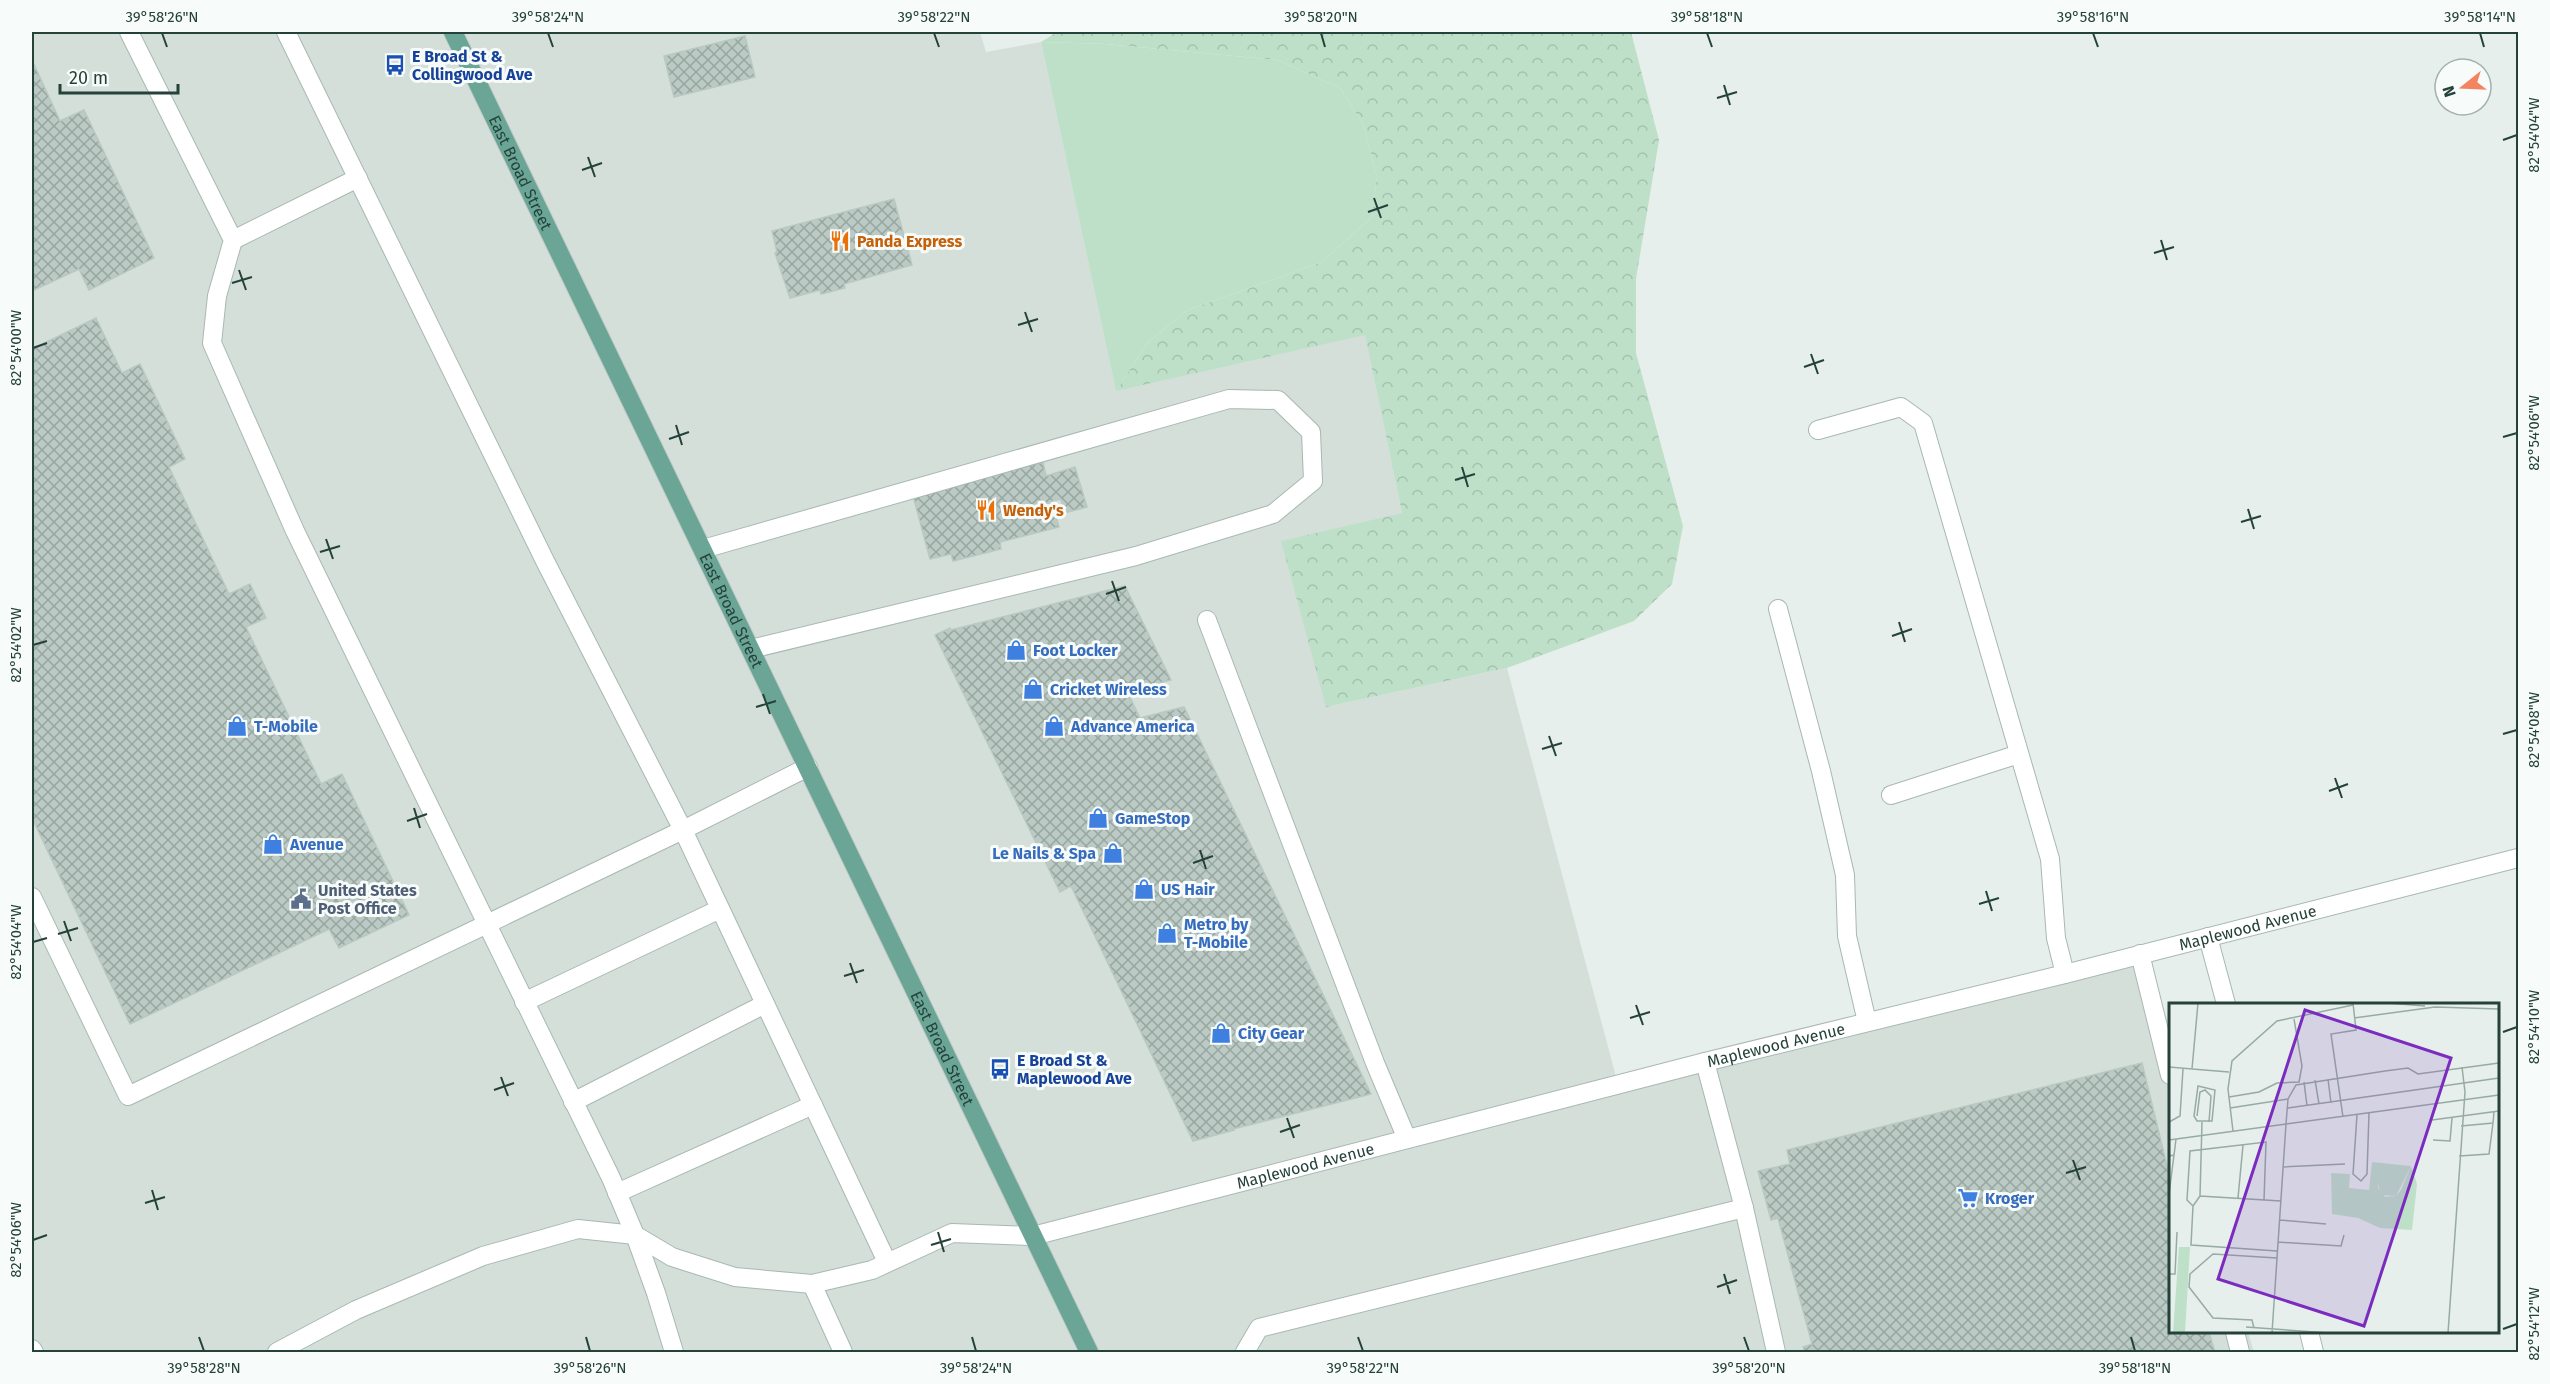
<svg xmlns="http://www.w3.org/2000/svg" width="2550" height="1384" font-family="'Fira Sans',sans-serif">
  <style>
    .built { fill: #d4dfda }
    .grass { fill: #bfe0c8 }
    .forest { fill: url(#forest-crowns) }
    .building { fill: url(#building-cross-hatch); stroke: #b8c9c2; stroke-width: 1.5 }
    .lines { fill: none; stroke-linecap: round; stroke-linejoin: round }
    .minor-casing { stroke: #a8b8b2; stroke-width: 20 }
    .major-casing { stroke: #c2cac8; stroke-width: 20 }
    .minor { stroke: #fff; stroke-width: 18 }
    .major { stroke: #6aa596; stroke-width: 18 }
    .ticks { fill: none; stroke: #24423a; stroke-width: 2 }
    .labels { text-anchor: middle; stroke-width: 6; stroke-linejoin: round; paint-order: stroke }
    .transit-label { font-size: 16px; font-weight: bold; fill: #164399; stroke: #f7fbf9; text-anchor: start }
    .street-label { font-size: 16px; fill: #24423a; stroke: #f7fbf9 }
    .food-label { font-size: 16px; font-weight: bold; fill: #c56008; stroke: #f7fbf9; text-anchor: start }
    .shop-label { font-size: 16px; font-weight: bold; fill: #366cbe; stroke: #f7fbf9; text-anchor: start }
    .service-label { font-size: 16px; font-weight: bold; fill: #4e5e75; stroke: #f7fbf9; text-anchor: start }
    .inset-road { fill: none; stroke: #98aaa4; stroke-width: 1.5 }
    .view { fill: #7b2cbf; fill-opacity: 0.15; stroke: #7b2cbf; stroke-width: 3 }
    .inset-edge { fill: none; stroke: #24423a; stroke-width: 3 }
    .neatline { fill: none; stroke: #24423a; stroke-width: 2 }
    .ticks-label { font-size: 15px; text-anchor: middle; fill: #24423a }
  </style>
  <defs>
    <pattern id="forest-crowns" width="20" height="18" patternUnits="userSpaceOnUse" patternTransform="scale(1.5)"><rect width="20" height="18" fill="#bfe0c8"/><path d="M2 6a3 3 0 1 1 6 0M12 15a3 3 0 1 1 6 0" fill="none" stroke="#a4c1ad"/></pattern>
    <pattern id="building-cross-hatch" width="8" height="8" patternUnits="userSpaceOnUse" patternTransform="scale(1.5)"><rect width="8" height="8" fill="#bbcac4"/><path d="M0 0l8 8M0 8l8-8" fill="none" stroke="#98a6a0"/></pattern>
  </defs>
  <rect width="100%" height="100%" fill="#e6efeb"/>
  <path class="built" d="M 32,32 L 980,32 L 986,52 L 1041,42 L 1116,390 L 1365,334 L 1402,513 L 1326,707 L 1507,668 L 1618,1084 L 2140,954 L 2170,1060 L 2170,1332 L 2248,1332 L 2254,1352 L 32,1352 Z"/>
  <path class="grass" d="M 1041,42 L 1105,44 L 1277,60 L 1340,88 L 1363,124 L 1377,177 L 1372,217 L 1322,262 L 1188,310 L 1148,342 L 1116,391 Z"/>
  <path class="forest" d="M 1057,32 L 1631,32 L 1659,140 L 1636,279 L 1636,353 L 1683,526 L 1672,584 L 1634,621 L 1507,668 L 1326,707 L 1281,541 L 1402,513 L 1365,335 L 1116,391 L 1148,342 L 1188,310 L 1322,262 L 1372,217 L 1377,177 L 1363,124 L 1340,88 L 1277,60 L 1105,44 L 1041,42 Z"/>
  <g class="building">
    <path d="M 745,36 L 755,77 L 674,97 L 664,56 Z"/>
    <path d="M 32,60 L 60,121 L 84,110 L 154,258 L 89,290 L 79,269 L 32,291 Z"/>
    <path d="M 894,199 L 912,265 L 844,284 L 845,288 L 821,294 L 820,290 L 790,298 L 775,253 L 777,252 L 772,231 Z"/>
    <path d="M 96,318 L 122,373 L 140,364 L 185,459 L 169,467 L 229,594 L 250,584 L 266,618 L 246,627 L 321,784 L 342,774 L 409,915 L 339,948 L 329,929 L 130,1024 L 32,818 L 32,349 Z"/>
    <path d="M 1043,462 L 1046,476 L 1075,467 L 1087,507 L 1064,513 L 1061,499 L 1052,501 L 1059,527 L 1000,542 L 1001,549 L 953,561 L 951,554 L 930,559 L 912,492 L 1015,466 L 1016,469 Z"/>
    <path d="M 1125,586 L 1171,680 L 1127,691 L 1140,718 L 1184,707 L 1371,1094 L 1233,1129 L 1234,1130 L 1193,1141 L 1071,886 L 1060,892 L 935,635 L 950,628 L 951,630 Z"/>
    <path d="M 2142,1063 L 2170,1178 L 2170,1332 L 2209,1332 L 2215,1352 L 1805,1352 L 1803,1347 L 1812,1344 L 1778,1218 L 1771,1220 L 1758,1171 L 1790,1164 L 1787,1150 Z"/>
  </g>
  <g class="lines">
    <g class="minor-casing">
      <g id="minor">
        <path id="s1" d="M 129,32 L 233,240 L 217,296 L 212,343 L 295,531 L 611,1178 L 635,1235 L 672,1257 L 735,1277 L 812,1284 L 872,1270 L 952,1233 L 1033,1236 L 1705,1062 L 2065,974 L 2518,858"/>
        <path d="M 286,32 L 545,561 L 683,830 L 887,1262"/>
        <path d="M 233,240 L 358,178"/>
        <path d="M 1818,430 L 1901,407 L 1923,423 L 2050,859 L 2056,938 L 2065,974"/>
        <path d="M 703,549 L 1229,399 L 1278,400 L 1311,432 L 1313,481 L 1273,514 L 1136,556 L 751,649"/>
        <path d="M 1778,609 L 1821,771 L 1845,875 L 1847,936 L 1867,1022"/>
        <path d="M 1207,620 L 1375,1063 L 1407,1139"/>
        <path d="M 1891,795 L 2019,754"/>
        <path d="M 32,897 L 128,1096 L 683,830 L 808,767"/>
        <path d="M 2208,937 L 2226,1004"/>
        <path d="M 2140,954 L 2170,1075"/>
        <path d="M 524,1002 L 720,909"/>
        <path d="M 1705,1062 L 1744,1208 L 1776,1352"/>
        <path d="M 573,1102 L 765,1004"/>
        <path d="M 617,1193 L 813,1105"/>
        <path d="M 812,1284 L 843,1352"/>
        <path d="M 2235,1332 L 2240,1352"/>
        <path d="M 2309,1332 L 2314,1352"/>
        <path d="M 32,1349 L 34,1352"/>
        <path d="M 277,1352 L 356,1310 L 483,1256 L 578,1229 L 635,1235 L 656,1293 L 674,1352"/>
        <path d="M 1245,1352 L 1259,1328 L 1744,1208"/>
      </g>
    </g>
    <g class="major-casing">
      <g id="major">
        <path id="s2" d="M 453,32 L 1089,1352"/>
      </g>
    </g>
    <use href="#minor" class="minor"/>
    <use href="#major" class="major"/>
  </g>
  <path class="ticks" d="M 162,33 L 167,47M 548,33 L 553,47M 934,33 L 939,47M 1321,33 L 1325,47M 1707,33 L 1712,47M 2093,33 L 2098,47M 2480,33 L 2484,47M 1724,85 L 1730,105M 1717,98 L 1737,92M 2503,140 L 2517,135M 588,157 L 595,177M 582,170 L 602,163M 1374,198 L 1381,218M 1368,212 L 1388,205M 2161,240 L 2167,260M 2154,253 L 2174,247M 239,270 L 246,290M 232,283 L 252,277M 1025,312 L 1032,332M 1018,325 L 1038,319M 33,348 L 47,343M 1811,354 L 1818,374M 1804,367 L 1824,360M 676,425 L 682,445M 2503,437 L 2517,433M 669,439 L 689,432M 1462,467 L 1468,487M 1455,480 L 1475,474M 2248,509 L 2254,529M 2241,522 L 2261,516M 326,539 L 333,559M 320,552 L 340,546M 1112,581 L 1119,601M 1106,594 L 1126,587M 1899,622 L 1905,642M 1892,636 L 1912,629M 33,645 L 47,641M 763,694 L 770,714M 756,707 L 776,701M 2503,734 L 2517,730M 1549,736 L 1556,756M 1542,749 L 1562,743M 2335,778 L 2342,798M 2329,791 L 2348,784M 414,808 L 420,828M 407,821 L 427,814M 1200,850 L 1206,869M 1193,863 L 1213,856M 1986,891 L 1992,911M 1979,904 L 1999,898M 64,921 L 71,941M 58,934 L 78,928M 33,942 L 47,938M 850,963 L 857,983M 844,976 L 864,970M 1636,1005 L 1643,1025M 1630,1018 L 1650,1012M 2503,1032 L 2517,1027M 501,1077 L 508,1096M 494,1090 L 514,1083M 1287,1118 L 1294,1138M 1280,1132 L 1300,1125M 2073,1160 L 2080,1180M 2066,1173 L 2086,1167M 152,1190 L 158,1210M 145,1203 L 165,1197M 938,1232 L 944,1252M 33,1240 L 47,1235M 931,1245 L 951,1239M 1724,1274 L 1730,1294M 1717,1287 L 1737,1280M 2503,1329 L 2517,1324M 199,1337 L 204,1351M 586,1337 L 590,1351M 972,1337 L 976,1351M 1358,1337 L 1363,1351M 1744,1337 L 1749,1351M 2131,1337 L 2135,1351"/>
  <defs>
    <g id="bus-bare" transform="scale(1.62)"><path d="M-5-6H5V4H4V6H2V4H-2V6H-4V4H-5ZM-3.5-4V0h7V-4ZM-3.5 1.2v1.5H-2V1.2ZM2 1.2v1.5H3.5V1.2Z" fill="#1a4fb4" stroke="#f7fbf9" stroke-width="2.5" paint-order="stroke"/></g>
    <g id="restaurant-bare" transform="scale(1.62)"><path d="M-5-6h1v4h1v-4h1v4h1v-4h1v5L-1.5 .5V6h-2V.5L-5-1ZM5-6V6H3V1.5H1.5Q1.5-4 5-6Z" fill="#e8710a" stroke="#f7fbf9" stroke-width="2.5" paint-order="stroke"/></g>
    <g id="shop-bare" transform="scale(1.62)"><path d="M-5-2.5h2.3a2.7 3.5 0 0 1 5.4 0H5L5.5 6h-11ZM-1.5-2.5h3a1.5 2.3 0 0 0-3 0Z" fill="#3f7fe0" stroke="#f7fbf9" stroke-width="2.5" paint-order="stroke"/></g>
    <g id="civic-bare" transform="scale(1.62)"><path d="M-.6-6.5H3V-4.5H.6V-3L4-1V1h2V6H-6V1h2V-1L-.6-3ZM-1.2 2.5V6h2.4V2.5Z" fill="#5c6f8a" stroke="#f7fbf9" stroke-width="2.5" paint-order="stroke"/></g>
    <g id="supermarket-bare" transform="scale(1.62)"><path d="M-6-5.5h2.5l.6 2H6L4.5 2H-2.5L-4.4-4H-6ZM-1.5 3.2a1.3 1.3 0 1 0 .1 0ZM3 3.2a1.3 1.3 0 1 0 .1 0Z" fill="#3f7fe0" stroke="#f7fbf9" stroke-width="2.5" paint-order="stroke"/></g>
  </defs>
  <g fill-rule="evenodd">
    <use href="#bus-bare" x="395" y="65"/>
    <use href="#restaurant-bare" x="840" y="241"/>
    <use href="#restaurant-bare" x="986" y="510"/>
    <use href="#shop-bare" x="1016" y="650"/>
    <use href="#shop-bare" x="1033" y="689"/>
    <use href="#shop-bare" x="237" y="726"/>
    <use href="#shop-bare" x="1054" y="726"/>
    <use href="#shop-bare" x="1098" y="818"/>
    <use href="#shop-bare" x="273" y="844"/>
    <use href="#shop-bare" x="1113" y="853"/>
    <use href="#shop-bare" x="1144" y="889"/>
    <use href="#civic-bare" x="301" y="899"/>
    <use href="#shop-bare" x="1167" y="933"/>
    <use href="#shop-bare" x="1221" y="1033"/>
    <use href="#bus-bare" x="1000" y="1069"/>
    <use href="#supermarket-bare" x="1968" y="1198"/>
  </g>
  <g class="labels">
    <g class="transit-label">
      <text x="412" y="62">E Broad St &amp;<tspan x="412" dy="18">Collingwood Ave</tspan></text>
      <text x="1017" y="1066">E Broad St &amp;<tspan x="1017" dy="18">Maplewood Ave</tspan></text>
    </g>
    <g class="street-label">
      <text dy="6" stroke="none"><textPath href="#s2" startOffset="156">East Broad Street</textPath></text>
      <text dy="6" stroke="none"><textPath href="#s2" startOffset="642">East Broad Street</textPath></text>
      <text dy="6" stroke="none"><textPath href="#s1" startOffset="2996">Maplewood Avenue</textPath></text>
      <text dy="6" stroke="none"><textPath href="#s1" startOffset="2510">Maplewood Avenue</textPath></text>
      <text dy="6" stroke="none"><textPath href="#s2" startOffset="1128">East Broad Street</textPath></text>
      <text dy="6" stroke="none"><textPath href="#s1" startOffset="2024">Maplewood Avenue</textPath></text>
    </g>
    <g class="food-label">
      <text x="857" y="247">Panda Express</text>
      <text x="1003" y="516">Wendy's</text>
    </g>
    <g class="shop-label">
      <text x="1033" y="656">Foot Locker</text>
      <text x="1050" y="695">Cricket Wireless</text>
      <text x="254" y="732">T-Mobile</text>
      <text x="1071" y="732">Advance America</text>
      <text x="1115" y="824">GameStop</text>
      <text x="290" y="850">Avenue</text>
      <text x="1096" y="859" text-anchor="end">Le Nails &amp; Spa</text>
      <text x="1161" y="895">US Hair</text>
      <text x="1184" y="930">Metro by<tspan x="1184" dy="18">T-Mobile</tspan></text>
      <text x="1238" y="1039">City Gear</text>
      <text x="1985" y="1204">Kroger</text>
    </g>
    <g class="service-label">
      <text x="318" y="896">United States<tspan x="318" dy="18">Post Office</tspan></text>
    </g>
  </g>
  <g transform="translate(2169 1003)">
    <rect width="330" height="330" fill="#e6efeb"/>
    <path d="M 203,159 L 242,163 L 227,193 L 212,192 ZM 10,244 L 21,244 L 16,330 L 4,330 Z" fill="#bfe0c8"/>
    <path d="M 203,159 L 209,169 L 209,185 L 216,194 L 227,193 L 232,187 L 242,163 L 248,181 L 243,227 L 211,225 L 189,215 L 163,211 L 162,170 L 181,171 L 180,185 L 200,187 Z" fill="#bfe0c8"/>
    <path class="inset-road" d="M 219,0 L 256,3M 185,15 L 266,4 L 330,6M 0,64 L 23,66 L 29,0M 23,66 L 60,69M 159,76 L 162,100M 146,77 L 150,101M 135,79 L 138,103M 29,83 L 46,87 L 43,118 L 28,118 L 25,113 ZM 60,94 L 90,89 L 108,80 L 130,79 L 133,63 L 125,16M 61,105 L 119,96M 119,105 L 330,75M 188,112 L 184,171 L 192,178 L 198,171 L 200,110M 28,113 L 31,89 L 36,87 L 42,93 L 40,119M 174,114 L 162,31 L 187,27 L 184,0M 263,117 L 330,108M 0,119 L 11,113 L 14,66M 33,119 L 31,193 L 112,198M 292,123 L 324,120 L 325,109M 64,128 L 59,86 L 63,58 L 108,18 L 184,2M 0,137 L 330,92M 264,137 L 281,138 L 283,115M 0,153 L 5,152 L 7,136M 290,153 L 320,151 L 324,120M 114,164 L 176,161M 0,191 L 5,152M 31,193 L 24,203 L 22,242 L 108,248M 69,195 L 74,142M 24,203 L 18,197 L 21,148 L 97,139 L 95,197M 111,217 L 157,221M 109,239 L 172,243 L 175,232M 0,271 L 6,271 L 8,229M 77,324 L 160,330M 85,325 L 83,317 L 44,315 L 20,284 L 21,271 L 44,251 L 108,255M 103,330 L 117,121 L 119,96 L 127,82 L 216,68 L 239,65 L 249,71 L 330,60M 279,330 L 296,89 L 293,64"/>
    <path class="view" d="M 136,7 L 282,55 L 195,323 L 49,276 Z"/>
    <rect width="330" height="330" class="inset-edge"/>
  </g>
  <rect width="2550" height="1384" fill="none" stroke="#f7fbf9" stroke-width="66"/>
  <g transform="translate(2463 87) rotate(252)"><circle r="28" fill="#f7fbf9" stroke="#a3b1ad" stroke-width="1.5"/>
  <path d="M0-4.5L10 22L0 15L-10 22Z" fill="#f4845f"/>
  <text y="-9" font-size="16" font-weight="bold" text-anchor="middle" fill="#24423a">N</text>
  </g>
  <path d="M60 84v9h118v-9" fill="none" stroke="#24423a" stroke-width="3"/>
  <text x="69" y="84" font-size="18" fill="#24423a" stroke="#f7fbf9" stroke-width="4.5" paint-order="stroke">20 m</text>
  <rect x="33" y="33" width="2484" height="1318" class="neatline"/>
  <g class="ticks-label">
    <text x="162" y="22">39°58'26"N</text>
    <text x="548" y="22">39°58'24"N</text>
    <text x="934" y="22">39°58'22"N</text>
    <text x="1321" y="22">39°58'20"N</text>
    <text x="1707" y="22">39°58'18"N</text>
    <text x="2093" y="22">39°58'16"N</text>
    <text x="2480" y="22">39°58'14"N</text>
    <text transform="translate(2534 135) rotate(-90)" y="5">82°54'04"W</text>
    <text transform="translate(16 348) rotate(-90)" y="5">82°54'00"W</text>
    <text transform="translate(2534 433) rotate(-90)" y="5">82°54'06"W</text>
    <text transform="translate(16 645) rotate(-90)" y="5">82°54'02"W</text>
    <text transform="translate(2534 730) rotate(-90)" y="5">82°54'08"W</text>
    <text transform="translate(16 942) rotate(-90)" y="5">82°54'04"W</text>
    <text transform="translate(2534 1027) rotate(-90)" y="5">82°54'10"W</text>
    <text transform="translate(16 1240) rotate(-90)" y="5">82°54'06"W</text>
    <text transform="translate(2534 1324) rotate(-90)" y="5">82°54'12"W</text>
    <text x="204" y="1373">39°58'28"N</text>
    <text x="590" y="1373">39°58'26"N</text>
    <text x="976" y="1373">39°58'24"N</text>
    <text x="1363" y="1373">39°58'22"N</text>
    <text x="1749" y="1373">39°58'20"N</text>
    <text x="2135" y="1373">39°58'18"N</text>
  </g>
</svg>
